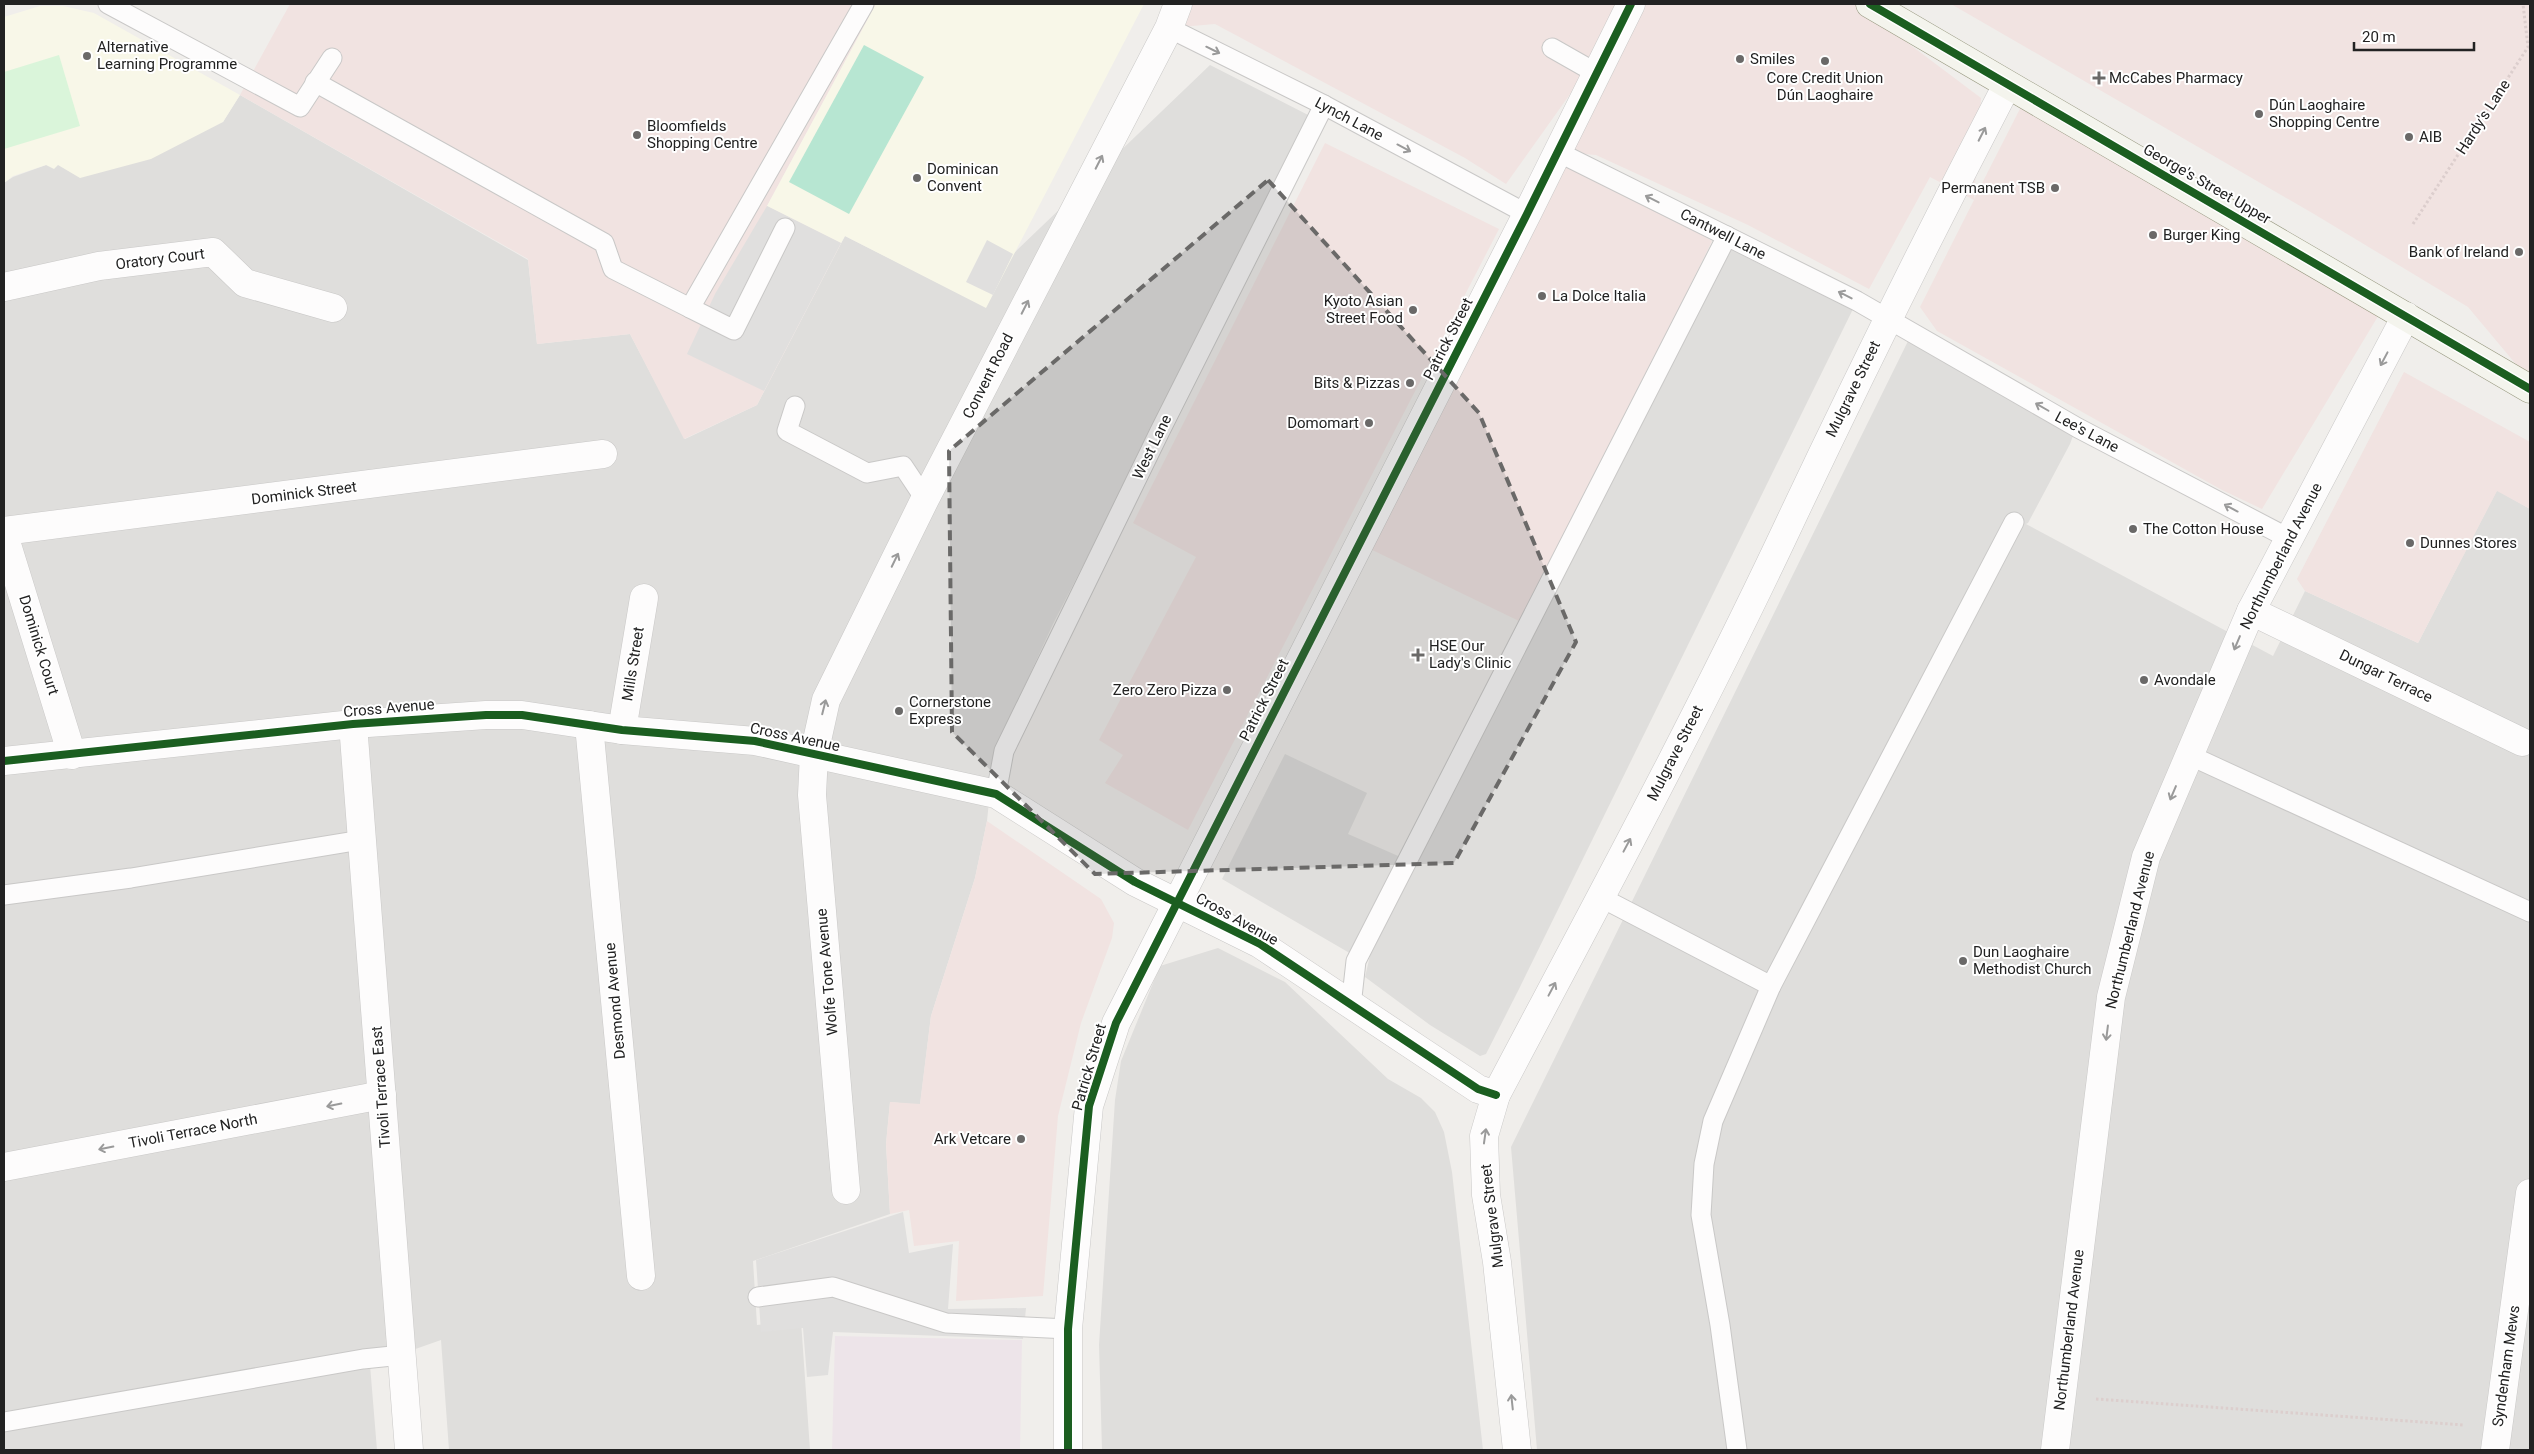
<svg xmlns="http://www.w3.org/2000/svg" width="2534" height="1454" font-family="Roboto,sans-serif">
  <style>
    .residential { fill: #dfdedc }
    .commercial { fill: #f1e3e1 }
    .industrial { fill: #ede4e9 }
    .education { fill: #f8f7e8 }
    .park { fill: #daf5da }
    .pitch { fill: #b7e6d2 }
    .parking { fill: #e0dfde }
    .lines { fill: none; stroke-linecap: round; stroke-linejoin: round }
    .lane-casing { stroke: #c9c8c7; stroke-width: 21 }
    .street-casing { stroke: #c9c8c7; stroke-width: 29 }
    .secondary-casing { stroke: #999a82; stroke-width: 29 }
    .path { stroke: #dccecd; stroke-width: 3; stroke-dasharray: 2.5 2.5; stroke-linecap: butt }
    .lane { stroke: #fdfcfc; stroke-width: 19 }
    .street { stroke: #fdfcfc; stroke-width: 28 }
    .secondary { stroke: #f4f4ed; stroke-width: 28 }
    .cycleway-casing { stroke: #fff; stroke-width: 11 }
    .cycleway { stroke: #1b5e20; stroke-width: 8 }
    .oneway { stroke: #9a9a9a }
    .marked { fill: #6a6968; fill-opacity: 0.2; stroke: #6a6968; stroke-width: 4; stroke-dasharray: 10 6; stroke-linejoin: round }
    .poi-dot { fill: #6a6968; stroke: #fff; stroke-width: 2 }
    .labels { text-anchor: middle; stroke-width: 4; stroke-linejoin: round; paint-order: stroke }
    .poi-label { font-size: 15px; fill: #222; stroke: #fff; text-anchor: start }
    .street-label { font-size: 15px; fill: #222; stroke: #fff }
  </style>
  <rect width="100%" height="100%" fill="#f0eeeb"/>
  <g class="residential">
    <path d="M 1210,65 L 1312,117 L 1053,624 L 994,752 L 987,821 L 975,878 L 931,1016 L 920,1105 L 890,1102 L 886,1144 L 890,1214 L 753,1261 L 757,1325 L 801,1321 L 810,1450 L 449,1450 L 441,1340 L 370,1365 L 377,1450 L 4,1450 L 4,183 L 13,177 L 46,165 L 57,165 L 223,122 L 240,95 L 528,260 L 537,344 L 630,334 L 685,439 L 757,405 L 845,236 L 986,307 L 1013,254 Z"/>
    <path d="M 1731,250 L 1853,309 L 1519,989 L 1486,1054 L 1480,1056 L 1430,1025 L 1365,977 L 1371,951 Z"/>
    <path d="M 1911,335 L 2074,433 L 2070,444 L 2028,523 L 2026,524 L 2273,656 L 2305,591 L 2418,643 L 2497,490 L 2530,509 L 2530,1450 L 1537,1450 L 1511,1147 Z"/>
    <path d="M 1285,754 L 1367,793 L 1348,834 L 1405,859 L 1353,955 L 1222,879 Z"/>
    <path d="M 1218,948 L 1285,982 L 1388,1079 L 1421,1098 L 1435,1112 L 1444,1132 L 1452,1172 L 1483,1450 L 1102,1450 L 1099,1345 L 1115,1100 L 1121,1061 L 1160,966 Z"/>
  </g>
  <g class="commercial">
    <path d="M 290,4 L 876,4 L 767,206 L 841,243 L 757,405 L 684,439 L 630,334 L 537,344 L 528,259 L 240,95 Z"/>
    <path d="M 1182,4 L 1856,4 L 1981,98 L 1974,199 L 2027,95 L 2386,303 L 2262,509 L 2222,490 L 1937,331 L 1920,307 L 1974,200 L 1930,177 L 1869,289 L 1748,225 L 1596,155 L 1559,152 L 1712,241 L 1632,404 L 1519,621 L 1364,546 L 1615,31 L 1506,184 L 1465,158 L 1215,24 L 1169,28 Z"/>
    <path d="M 1951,4 L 2530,4 L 2530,381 L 2468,307 L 2314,214 Z"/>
    <path d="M 1325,143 L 1499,229 L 1188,830 L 1105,783 L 1123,755 L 1099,740 L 1196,557 L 1133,523 Z"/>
    <path d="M 2404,372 L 2530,442 L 2530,509 L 2497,491 L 2418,643 L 2305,591 L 2297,579 Z"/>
    <path d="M 987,821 L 1101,899 L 1114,923 L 1112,938 L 1081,1023 L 1058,1116 L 1043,1296 L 956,1301 L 959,1241 L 914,1246 L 909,1210 L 890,1214 L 886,1144 L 890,1102 L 920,1104 L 931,1016 L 975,878 Z"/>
  </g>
  <path class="industrial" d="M 835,1336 L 1022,1340 L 1020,1450 L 832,1450 Z"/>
  <g class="education">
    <path d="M 876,4 L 1144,4 L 986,308 L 845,236 L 841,243 L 767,206 Z"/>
    <path d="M 40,6 L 63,6 L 94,13 L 240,95 L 223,122 L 151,159 L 80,178 L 58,165 L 54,169 L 46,165 L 13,176 L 4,183 L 4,17 Z"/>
  </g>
  <path class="park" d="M 59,55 L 80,126 L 4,149 L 4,72 Z"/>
  <path class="pitch" d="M 864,45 L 924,77 L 849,214 L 789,182 Z"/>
  <g class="parking">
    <path d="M 767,206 L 841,243 L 764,391 L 687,354 L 715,294 Z"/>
    <path d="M 987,240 L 1013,254 L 993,295 L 966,282 Z"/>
    <path d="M 903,1212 L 909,1253 L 953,1244 L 948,1309 L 1026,1308 L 1023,1339 L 833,1332 L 828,1375 L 807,1377 L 803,1328 L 761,1332 L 756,1260 Z"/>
  </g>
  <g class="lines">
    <g class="lane-casing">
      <g id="lane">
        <path d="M 108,4 L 300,107 L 332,58"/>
        <path d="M 1169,28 L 1324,105 L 1527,214"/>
        <path d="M 1552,48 L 1596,73"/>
        <path d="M 315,82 L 604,243 L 613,269 L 690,308 L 864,4"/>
        <path d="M 1558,152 L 1857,301 L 2078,428 L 2290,539"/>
        <path d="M 690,308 L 734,330 L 785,228"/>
        <path d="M 795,406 L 787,431 L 867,473 L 903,466 L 925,499"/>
        <path d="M 2189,755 L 2530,912"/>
        <path d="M 996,794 L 1004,751 L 1160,431 L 1324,105"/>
        <path d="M 4,895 L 131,878 L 361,840"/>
        <path d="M 1600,897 L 1771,986"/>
        <path d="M 1351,1006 L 1356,961 L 1727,236"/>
        <path d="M 758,1297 L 833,1287 L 946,1323 L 1068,1329"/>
        <path d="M 4,1422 L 363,1359 L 402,1355"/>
        <path d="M 1737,1450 L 1720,1325 L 1701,1215 L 1704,1164 L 1713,1121 L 1771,986 L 2014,522"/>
      </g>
    </g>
    <g class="street-casing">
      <g id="street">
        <path d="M 4,287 L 99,266 L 213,252 L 245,283 L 333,308"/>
        <path d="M 4,531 L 603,454"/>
        <path d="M 4,535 L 72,755"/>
        <path d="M 2251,611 L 2522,742"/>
        <path d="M 353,724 L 409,1450"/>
        <path d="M 589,725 L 641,1276"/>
        <path d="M 622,730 L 644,598"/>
        <path d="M 4,761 L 353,724 L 486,715 L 522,715 L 622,730 L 755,741 L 996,794 L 1135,882 L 1260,944 L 1478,1089 L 1496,1095"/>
        <path d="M 4,1167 L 382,1095"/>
        <path d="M 846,1190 L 812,795 L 814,754 L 826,700 L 925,499 L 1169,28 L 1178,4"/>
        <path d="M 1068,1450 L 1068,1329 L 1089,1106 L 1116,1023 L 1527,214 L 1631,4"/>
        <path d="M 1517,1450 L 1497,1262 L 1486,1195 L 1484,1136 L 1496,1095 C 1593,911 1693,727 1782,539 C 1854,386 1929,235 2007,85"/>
        <path d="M 2055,1450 L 2111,997 L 2146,857 L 2251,611 L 2406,316"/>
        <path d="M 2495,1450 L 2530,1193"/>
      </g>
    </g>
    <g class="secondary-casing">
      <path id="secondary" d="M 1870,4 L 2530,389"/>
    </g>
    <g class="path">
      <path d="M 2413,224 L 2528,47 L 2523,4"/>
      <path d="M 2096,1399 L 2464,1425"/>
    </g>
    <use href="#lane" class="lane"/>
    <use href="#street" class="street"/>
    <use href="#secondary" class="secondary"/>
    <g class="cycleway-casing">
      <g id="cycleway">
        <path d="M 1870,4 L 2530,389"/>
        <path d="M 4,761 L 353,724 L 486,715 L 522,715 L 622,730 L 755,741 L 996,794 L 1135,882 L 1260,944 L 1478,1089 L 1496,1095"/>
        <path d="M 1068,1450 L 1068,1329 L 1089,1106 L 1116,1023 L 1527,214 L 1631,4"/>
      </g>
    </g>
    <use href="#cycleway" class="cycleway"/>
  </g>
  <defs><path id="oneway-shaft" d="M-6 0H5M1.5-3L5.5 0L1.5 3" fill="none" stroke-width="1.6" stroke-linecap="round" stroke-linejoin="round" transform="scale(1.25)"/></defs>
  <g class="oneway">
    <use href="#oneway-shaft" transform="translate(1213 50) rotate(26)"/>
    <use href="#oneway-shaft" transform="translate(1982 134) rotate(-63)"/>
    <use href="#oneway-shaft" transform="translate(1404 148) rotate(28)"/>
    <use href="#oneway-shaft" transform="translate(1099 162) rotate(-63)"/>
    <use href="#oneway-shaft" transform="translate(1652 199) rotate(-153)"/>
    <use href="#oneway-shaft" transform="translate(1845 295) rotate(-153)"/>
    <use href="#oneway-shaft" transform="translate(1025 307) rotate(-63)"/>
    <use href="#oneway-shaft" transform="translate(2384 359) rotate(118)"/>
    <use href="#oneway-shaft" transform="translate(2042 407) rotate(-150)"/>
    <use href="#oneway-shaft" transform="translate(2231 508) rotate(-152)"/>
    <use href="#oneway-shaft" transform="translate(895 560) rotate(-64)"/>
    <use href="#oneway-shaft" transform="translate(2237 643) rotate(113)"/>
    <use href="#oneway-shaft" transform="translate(824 707) rotate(-76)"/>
    <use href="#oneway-shaft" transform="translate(2173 793) rotate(113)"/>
    <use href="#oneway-shaft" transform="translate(1627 845) rotate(-62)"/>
    <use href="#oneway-shaft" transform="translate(1552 989) rotate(-62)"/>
    <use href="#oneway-shaft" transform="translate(2107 1033) rotate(97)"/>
    <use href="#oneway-shaft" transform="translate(334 1105) rotate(169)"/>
    <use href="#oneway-shaft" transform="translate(1485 1136) rotate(-82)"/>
    <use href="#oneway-shaft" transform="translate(106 1148) rotate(169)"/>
    <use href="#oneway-shaft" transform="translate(1512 1402) rotate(-96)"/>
  </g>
  <path class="marked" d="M 1268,180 L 1479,413 L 1576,642 L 1454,863 L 1095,874 L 952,732 L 949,451 Z"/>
  <g class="poi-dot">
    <circle cx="87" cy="56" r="5"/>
    <circle cx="1740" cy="59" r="5"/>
    <circle cx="1825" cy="61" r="5"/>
    <path d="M2096.5 70.5h5v5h5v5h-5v5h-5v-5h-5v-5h5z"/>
    <circle cx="2259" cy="114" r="5"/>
    <circle cx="637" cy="135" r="5"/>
    <circle cx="2409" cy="137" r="5"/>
    <circle cx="917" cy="178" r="5"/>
    <circle cx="2055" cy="188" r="5"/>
    <circle cx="2153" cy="235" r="5"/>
    <circle cx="2519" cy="252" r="5"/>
    <circle cx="1542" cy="296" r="5"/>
    <circle cx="1413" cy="310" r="5"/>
    <circle cx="1410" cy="383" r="5"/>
    <circle cx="1369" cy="423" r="5"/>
    <circle cx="2133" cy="529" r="5"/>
    <circle cx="2410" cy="543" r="5"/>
    <path d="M1415.5 647.5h5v5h5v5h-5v5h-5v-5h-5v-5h5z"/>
    <circle cx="2144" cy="680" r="5"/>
    <circle cx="1227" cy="690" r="5"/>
    <circle cx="899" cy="711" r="5"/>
    <circle cx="1963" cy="961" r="5"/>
    <circle cx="1021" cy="1139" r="5"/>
  </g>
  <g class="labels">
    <g class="poi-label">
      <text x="97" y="52">Alternative<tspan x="97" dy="17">Learning Programme</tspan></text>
      <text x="1750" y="64">Smiles</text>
      <text x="1825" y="83" text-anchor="middle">Core Credit Union<tspan x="1825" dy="17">Dún Laoghaire</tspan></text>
      <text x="2109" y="83">McCabes Pharmacy</text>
      <text x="2269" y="110">Dún Laoghaire<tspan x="2269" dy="17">Shopping Centre</tspan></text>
      <text x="647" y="131">Bloomfields<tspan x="647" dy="17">Shopping Centre</tspan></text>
      <text x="2419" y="142">AIB</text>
      <text x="927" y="174">Dominican<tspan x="927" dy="17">Convent</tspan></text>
      <text x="2045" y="193" text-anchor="end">Permanent TSB</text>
      <text x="2163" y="240">Burger King</text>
      <text x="2509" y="257" text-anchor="end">Bank of Ireland</text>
      <text x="1552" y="301">La Dolce Italia</text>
      <text x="1403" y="306" text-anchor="end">Kyoto Asian<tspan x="1403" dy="17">Street Food</tspan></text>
      <text x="1400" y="388" text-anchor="end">Bits &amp; Pizzas</text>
      <text x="1359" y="428" text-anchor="end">Domomart</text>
      <text x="2143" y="534">The Cotton House</text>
      <text x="2420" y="548">Dunnes Stores</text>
      <text x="1429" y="651">HSE Our<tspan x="1429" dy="17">Lady's Clinic</tspan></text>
      <text x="2154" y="685">Avondale</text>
      <text x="1217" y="695" text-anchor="end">Zero Zero Pizza</text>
      <text x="909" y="707">Cornerstone<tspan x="909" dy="17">Express</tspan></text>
      <text x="1973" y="957">Dun Laoghaire<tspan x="1973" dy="17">Methodist Church</tspan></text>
      <text x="1011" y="1144" text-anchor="end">Ark Vetcare</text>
    </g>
    <g class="street-label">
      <text transform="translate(2483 117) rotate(-57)" y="5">Hardy's Lane</text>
      <text transform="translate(1349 119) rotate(28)" y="5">Lynch Lane</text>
      <text transform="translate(2207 184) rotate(30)" y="5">George's Street Upper</text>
      <text transform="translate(1723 234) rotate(27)" y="5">Cantwell Lane</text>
      <text transform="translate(160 259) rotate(-7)" y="5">Oratory Court</text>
      <text transform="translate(1448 339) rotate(-63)" y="5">Patrick Street</text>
      <text transform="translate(988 376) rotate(-63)" y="5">Convent Road</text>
      <text transform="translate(1853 389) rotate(-64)" y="5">Mulgrave Street</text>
      <text transform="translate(2087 432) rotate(28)" y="5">Lee's Lane</text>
      <text transform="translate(1152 447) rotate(-64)" y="5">West Lane</text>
      <text transform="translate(304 493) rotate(-7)" y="5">Dominick Street</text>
      <text transform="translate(2281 556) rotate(-63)" y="5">Northumberland Avenue</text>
      <text transform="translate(39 645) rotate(73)" y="5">Dominick Court</text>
      <text transform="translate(633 664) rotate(-81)" y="5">Mills Street</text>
      <text transform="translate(2386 676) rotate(26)" y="5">Dungar Terrace</text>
      <text transform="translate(1264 700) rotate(-63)" y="5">Patrick Street</text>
      <text transform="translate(389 708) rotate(-5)" y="5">Cross Avenue</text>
      <text transform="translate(795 737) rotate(12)" y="5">Cross Avenue</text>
      <text transform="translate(1675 753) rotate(-63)" y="5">Mulgrave Street</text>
      <text transform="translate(1237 919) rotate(29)" y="5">Cross Avenue</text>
      <text transform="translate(2130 930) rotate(-76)" y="5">Northumberland Avenue</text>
      <text transform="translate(827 972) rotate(-95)" y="5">Wolfe Tone Avenue</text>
      <text transform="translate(615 1001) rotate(-95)" y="5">Desmond Avenue</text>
      <text transform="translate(1089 1067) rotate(-74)" y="5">Patrick Street</text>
      <text transform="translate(381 1087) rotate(-94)" y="5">Tivoli Terrace East</text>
      <text transform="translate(193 1131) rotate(-11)" y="5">Tivoli Terrace North</text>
      <text transform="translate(1492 1216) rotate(-97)" y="5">Mulgrave Street</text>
      <text transform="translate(2069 1330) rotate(-83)" y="5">Northumberland Avenue</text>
      <text transform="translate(2506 1366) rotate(-82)" y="5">Syndenham Mews</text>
    </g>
  </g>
  <rect width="2534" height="1454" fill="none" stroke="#222222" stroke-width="10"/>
  <path d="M2354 42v8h120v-8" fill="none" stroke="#222222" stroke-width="2.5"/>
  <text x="2362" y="42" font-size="15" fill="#222222" stroke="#ffffff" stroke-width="4" paint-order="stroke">20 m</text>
</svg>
